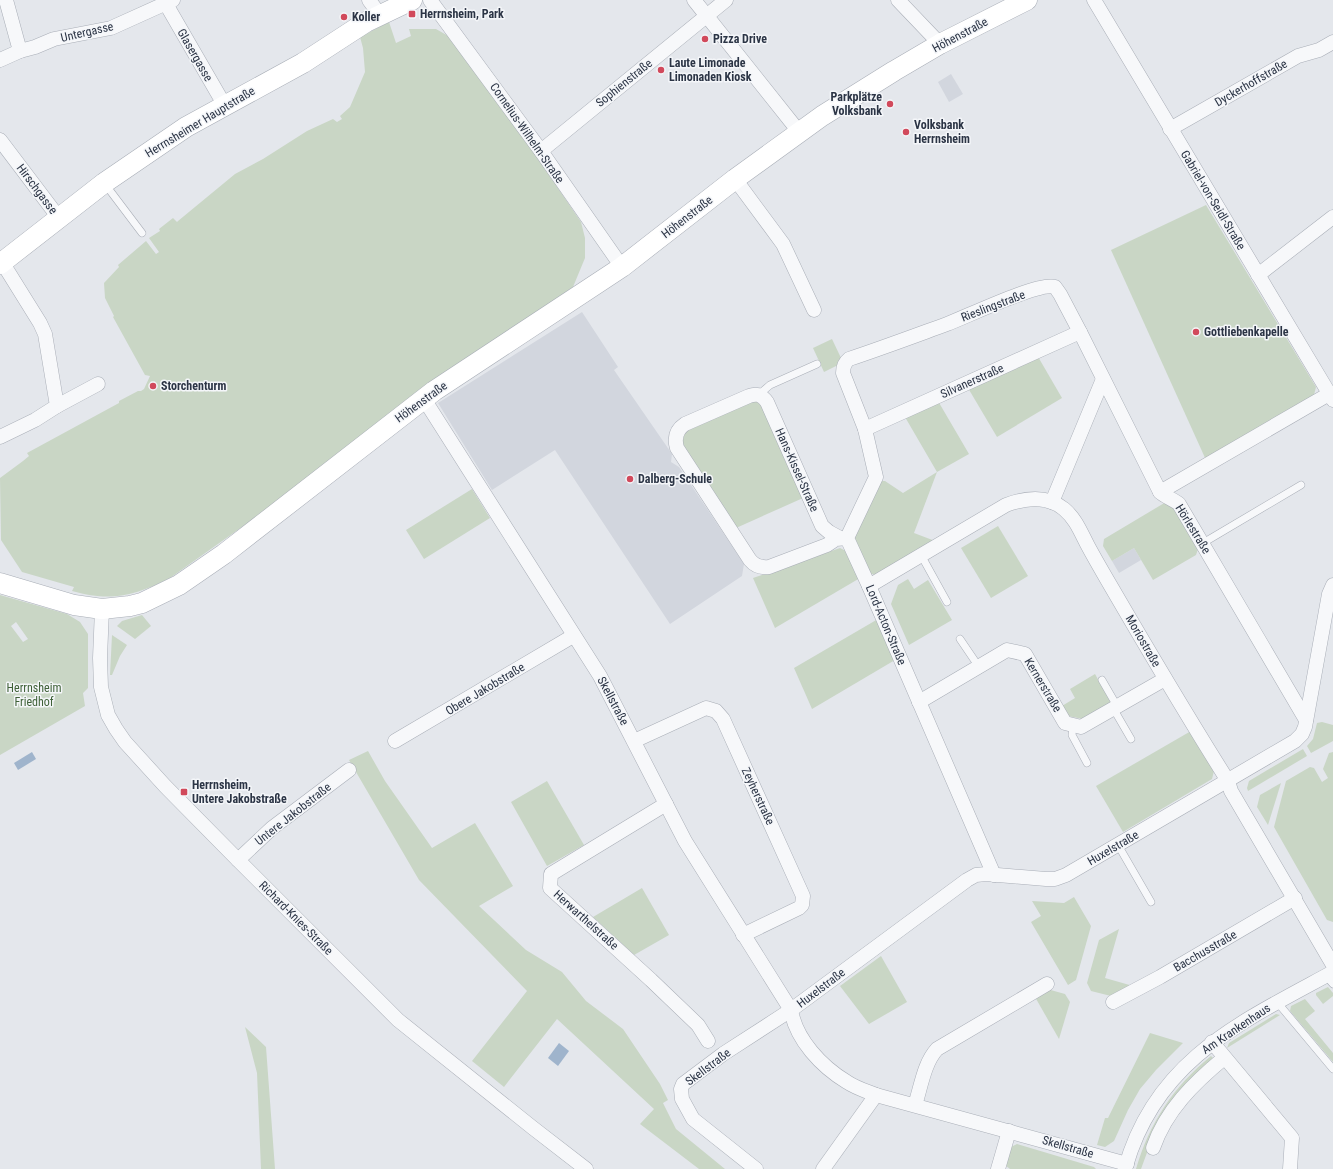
<svg xmlns="http://www.w3.org/2000/svg" width="1333" height="1169" font-family="'Roboto Condensed',sans-serif">
  <style>
    .built { fill: #d2d6de }
    .green { fill: #c9d6c5; fill-rule: evenodd }
    .water { fill: #9fb4cc }
    .lines { fill: none; stroke-linecap: round; stroke-linejoin: round }
    .lane-casing { stroke: #a9aeb7; stroke-width: 8 }
    .street-casing { stroke: #a9aeb7; stroke-width: 15 }
    .secondary-casing { stroke: #a9aeb7; stroke-width: 21 }
    .lane { stroke: #f7f8fa; stroke-width: 7 }
    .street { stroke: #f7f8fa; stroke-width: 14 }
    .secondary { stroke: #fff; stroke-width: 20 }
    .poi-dot { fill: #d1495b; stroke: #f4f6f9; stroke-width: 1.5 }
    .labels { text-anchor: middle; stroke-width: 3; stroke-linejoin: round; paint-order: stroke }
    .poi-label { font-size: 12px; font-weight: bold; fill: #2b3445; stroke: #f4f6f9; text-anchor: start }
    .street-label { font-size: 12px; fill: #2b3445; stroke: #f4f6f9 }
    .park-label { font-size: 12px; fill: #3f6138; stroke: #f4f6f9 }
  </style>
  <rect width="100%" height="100%" fill="#e4e7ec"/>
  <g class="built">
    <path d="M 951,74 L 963,94 L 949,102 L 938,82 Z"/>
    <path d="M 582,312 L 618,367 L 614,370 L 672,454 L 671,462 L 679,467 L 744,564 L 742,576 L 670,624 L 555,450 L 492,490 L 438,403 Z"/>
    <path d="M 1134,548 L 1141,560 L 1119,573 L 1112,561 Z"/>
  </g>
  <g class="green">
    <path d="M 389,22 L 396,43 L 411,36 L 409,29 L 436,29 L 450,37 L 534,153 L 581,222 L 585,238 L 585,258 L 573,287 L 287,495 L 170,578 C 134,596 112,602 72,591 L 74,587 L 22,572 L 1,540 L 0,478 L 23,461 L 29,456 L 27,453 L 119,403 L 119,401 L 138,391 L 141,391 L 144,389 L 150,376 L 145,375 L 113,317 L 114,316 L 105,298 L 104,283 L 119,267 L 118,265 L 146,241 L 156,254 L 159,252 L 149,238 L 160,231 L 159,229 L 173,218 L 177,222 L 178,221 L 235,174 L 263,159 L 307,131 L 333,119 L 337,122 L 342,119 L 340,116 L 350,107 L 365,72 L 363,48 L 360,37 Z"/>
    <path d="M 1206,205 L 1316,387 L 1313,399 L 1206,460 L 1111,250 Z"/>
    <path d="M 832,339 L 841,358 L 838,365 L 824,372 L 813,348 Z"/>
    <path d="M 1037,355 L 1062,398 L 997,437 L 968,388 Z"/>
    <path d="M 938,401 L 969,454 L 937,472 L 914,533 L 935,541 L 875,575 L 869,573 L 855,539 L 855,535 L 881,481 L 885,481 L 903,493 L 937,472 L 905,417 Z"/>
    <path d="M 751,402 L 757,402 L 762,405 L 803,498 L 736,528 L 683,446 C 682,439 683,436 687,431 Z"/>
    <path d="M 472,489 L 490,518 L 424,559 L 406,530 Z"/>
    <path d="M 1166,502 L 1174,504 L 1199,546 L 1196,555 L 1153,580 L 1134,548 L 1112,561 L 1103,546 L 1104,539 Z"/>
    <path d="M 998,526 L 1028,576 L 991,598 L 961,548 Z"/>
    <path d="M 840,548 L 848,552 L 860,578 L 775,628 L 753,578 Z"/>
    <path d="M 908,579 L 914,589 L 928,580 L 952,620 L 909,645 L 891,604 L 898,585 Z"/>
    <path d="M 0,595 L 67,614 L 80,622 L 88,634 L 88,688 L 83,693 L 85,706 L 0,755 ZM 16,622 L 28,639 L 23,642 L 11,626 Z"/>
    <path d="M 142,615 L 151,626 L 135,639 L 117,626 L 122,621 Z"/>
    <path d="M 878,619 L 895,660 L 812,709 L 794,668 Z"/>
    <path d="M 112,635 L 127,645 L 120,656 L 112,675 L 110,675 Z"/>
    <path d="M 1095,674 L 1111,703 L 1083,719 L 1068,716 L 1062,706 L 1075,698 L 1070,689 Z"/>
    <path d="M 1322,722 L 1333,725 L 1333,741 L 1311,753 L 1307,746 L 1313,739 L 1317,723 Z"/>
    <path d="M 1191,731 L 1214,771 L 1212,779 L 1123,832 L 1096,786 Z"/>
    <path d="M 1303,749 L 1307,756 L 1248,791 L 1247,788 L 1249,781 Z"/>
    <path d="M 368,751 L 385,781 L 432,848 L 475,823 L 513,886 L 479,906 L 526,950 L 562,972 L 586,1001 L 623,1029 L 660,1084 L 668,1100 L 663,1103 L 676,1129 L 725,1169 L 699,1169 L 640,1124 L 654,1109 L 557,1019 L 504,1087 L 472,1061 L 527,991 L 419,880 L 349,760 Z"/>
    <path d="M 1333,752 L 1333,922 L 1327,920 L 1274,827 L 1286,781 L 1310,767 L 1314,768 L 1322,782 L 1328,778 L 1323,769 L 1329,753 Z"/>
    <path d="M 547,781 L 584,845 L 547,866 L 511,802 Z"/>
    <path d="M 1281,783 L 1268,825 L 1257,807 L 1260,795 Z"/>
    <path d="M 642,888 L 669,935 L 634,955 L 593,917 Z"/>
    <path d="M 1074,897 L 1091,926 L 1076,980 L 1068,985 L 1031,922 L 1041,916 L 1032,901 L 1064,903 Z"/>
    <path d="M 1119,929 L 1105,978 L 1133,986 L 1115,997 L 1091,991 L 1087,983 L 1099,940 Z"/>
    <path d="M 881,956 L 907,1002 L 869,1024 L 840,986 Z"/>
    <path d="M 1328,987 L 1333,993 L 1333,996 L 1323,1004 L 1316,995 L 1316,993 Z"/>
    <path d="M 1047,989 L 1065,994 L 1070,1002 L 1059,1039 L 1035,997 Z"/>
    <path d="M 1305,999 L 1315,1011 L 1305,1019 L 1333,1053 L 1333,1062 L 1290,1011 L 1291,1006 Z"/>
    <path d="M 1276,1014 L 1280,1015 L 1227,1048 L 1229,1043 Z"/>
    <path d="M 245,1027 L 266,1047 L 275,1169 L 261,1169 L 257,1073 Z"/>
    <path d="M 1150,1033 L 1183,1043 L 1156,1070 L 1140,1089 L 1128,1110 L 1114,1141 L 1105,1147 L 1097,1145 L 1105,1118 L 1108,1118 Z"/>
    <path d="M 1211,1056 L 1215,1060 L 1152,1139 L 1141,1169 L 1136,1169 C 1149,1123 1174,1086 1211,1056 Z"/>
    <path d="M 1017,1144 L 1094,1167 L 1096,1169 L 1010,1169 L 1005,1165 L 1009,1148 Z"/>
  </g>
  <g class="water">
    <path d="M 32,752 L 36,759 L 18,770 L 14,763 Z"/>
    <path d="M 559,1043 L 569,1051 L 558,1066 L 548,1058 Z"/>
  </g>
  <g class="lines">
    <g class="lane-casing">
      <g id="lane">
        <path d="M 105,184 L 142,233"/>
        <path d="M 761,396 L 763,391 L 770,385 L 817,364"/>
        <path d="M 1203,543 L 1301,485"/>
        <path d="M 921,555 L 947,602"/>
        <path d="M 960,639 L 979,667"/>
        <path d="M 1102,680 L 1117,706"/>
        <path d="M 1113,708 L 1131,739"/>
        <path d="M 1073,725 L 1072,735 L 1087,763"/>
        <path d="M 1118,845 L 1151,902"/>
        <path d="M 1326,976 L 1333,984"/>
        <path d="M 1277,1002 L 1333,1069"/>
      </g>
    </g>
    <g class="street-casing">
      <g id="street">
        <path d="M 6,0 L 20,51"/>
        <path d="M 369,0 L 380,15"/>
        <path d="M 430,0 L 541,151 L 622,267"/>
        <path d="M 694,0 L 800,133"/>
        <path d="M 898,0 L 940,44"/>
        <path d="M 1094,0 L 1333,400"/>
        <path d="M 166,4 L 225,106"/>
        <path d="M 0,60 L 20,51 L 35,47 L 54,39 L 111,28 L 173,0"/>
        <path d="M 1170,129 L 1298,56 L 1319,50 L 1333,42"/>
        <path d="M 0,140 L 59,218"/>
        <path d="M 541,151 L 726,0"/>
        <path d="M 735,179 L 783,244 L 814,310"/>
        <path d="M 1258,275 L 1333,217"/>
        <path d="M 424,399 L 600,676 L 685,841 L 791,1010 C 796,1040 822,1067 847,1082 C 856,1088 866,1091 876,1095 L 1127,1164"/>
        <path d="M 57,406 L 98,384"/>
        <path d="M 865,429 L 1080,332"/>
        <path d="M 0,437 L 35,420 L 57,406 L 45,334 L 40,323 L 2,262"/>
        <path d="M 1160,492 L 1329,394"/>
        <path d="M 1052,502 L 1103,379"/>
        <path d="M 840,538 L 829,532 L 822,526 L 767,402 C 762,395 757,393 749,396 L 685,424 C 676,430 674,438 677,448 L 750,560 C 755,566 761,568 769,567 L 827,545 L 836,539 L 847,538"/>
        <path d="M 869,586 L 1006,505 C 1025,498 1047,495 1064,509 C 1076,519 1081,533 1088,546 C 1095,559 1102,571 1109,583 C 1148,650 1187,716 1228,781 L 1231,791 L 1333,965"/>
        <path d="M 102,609 L 100,658 L 101,687 L 108,715 L 116,729 L 125,742 L 165,786 L 238,860 L 398,1020 L 533,1128 L 586,1169"/>
        <path d="M 919,702 L 1007,650 L 1025,654 L 1065,723 L 1081,727 L 1165,679"/>
        <path d="M 395,741 L 573,636"/>
        <path d="M 634,741 L 706,708 L 716,711 L 723,719 L 803,896 L 802,905 L 799,908 L 743,935"/>
        <path d="M 666,804 L 551,874 L 550,888 L 651,980 L 698,1025 L 708,1041"/>
        <path d="M 238,860 L 272,828 L 349,770"/>
        <path d="M 994,875 L 869,586 L 847,538 L 876,477 L 865,429 L 843,373 C 843,367 844,363 849,359 C 882,348 914,336 947,324 C 966,317 1040,281 1055,287 L 1060,294 L 1080,332 L 1160,492 C 1165,497 1173,499 1179,504 L 1306,720"/>
        <path d="M 1113,1002 L 1160,977 L 1295,898"/>
        <path d="M 1212,1042 L 1292,1138 L 1290,1169"/>
        <path d="M 915,1105 C 921,1087 924,1063 937,1049 L 1047,984"/>
        <path d="M 1153,1148 C 1166,1110 1194,1083 1224,1058"/>
        <path d="M 756,1169 L 693,1119 L 682,1099 L 681,1089 L 683,1084 L 723,1054 L 791,1010 L 967,880 L 976,875 L 986,874 L 1046,879 L 1055,879 L 1066,875 L 1295,741 L 1302,734 L 1305,727 L 1329,594 L 1333,585"/>
        <path d="M 823,1169 L 876,1095"/>
        <path d="M 998,1169 L 1009,1131"/>
        <path d="M 1125,1169 C 1155,1060 1241,1022 1333,972"/>
      </g>
    </g>
    <g class="secondary-casing">
      <g id="secondary">
        <path d="M 0,264 L 104,183 L 186,127 L 303,63 L 366,22 L 412,0"/>
        <path d="M 0,583 L 74,605 L 102,609 L 130,606 L 142,603 L 179,585 L 224,554 L 434,391 L 622,267 L 735,179 L 822,116 L 894,71 L 940,44 L 1027,0"/>
      </g>
    </g>
    <use href="#lane" class="lane"/>
    <use href="#street" class="street"/>
    <use href="#secondary" class="secondary"/>
  </g>
  <g class="poi-dot">
    <rect x="408" y="10" width="8" height="8" rx="2"/>
    <circle cx="344" cy="17" r="4"/>
    <circle cx="705" cy="39" r="4"/>
    <circle cx="661" cy="70" r="4"/>
    <circle cx="890" cy="104" r="4"/>
    <circle cx="906" cy="132" r="4"/>
    <circle cx="1196" cy="332" r="4"/>
    <circle cx="153" cy="386" r="4"/>
    <circle cx="630" cy="479" r="4"/>
    <rect x="180" y="788" width="8" height="8" rx="2"/>
  </g>
  <g class="labels">
    <g class="poi-label">
      <text x="420" y="18">Herrnsheim, Park</text>
      <text x="352" y="21">Koller</text>
      <text x="713" y="43">Pizza Drive</text>
      <text x="669" y="67">Laute Limonade<tspan x="669" dy="14">Limonaden Kiosk</tspan></text>
      <text x="882" y="101" text-anchor="end">Parkplätze<tspan x="882" dy="14">Volksbank</tspan></text>
      <text x="914" y="129">Volksbank<tspan x="914" dy="14">Herrnsheim</tspan></text>
      <text x="1204" y="336">Gottliebenkapelle</text>
      <text x="161" y="390">Storchenturm</text>
      <text x="638" y="483">Dalberg-Schule</text>
      <text x="192" y="789">Herrnsheim,<tspan x="192" dy="14">Untere Jakobstraße</tspan></text>
    </g>
    <g class="street-label">
      <text transform="translate(87 32) rotate(-13)" y="4">Untergasse</text>
      <text transform="translate(960 35) rotate(-28)" y="4">Höhenstraße</text>
      <text transform="translate(195 55) rotate(60)" y="4">Glasergasse</text>
      <text transform="translate(624 83) rotate(-39)" y="4">Sophienstraße</text>
      <text transform="translate(1251 83) rotate(-30)" y="4">Dyckerhoffstraße</text>
      <text transform="translate(200 122) rotate(-31)" y="4">Herrnsheimer Hauptstraße</text>
      <text transform="translate(527 133) rotate(55)" y="4">Cornelius-Wilhelm-Straße</text>
      <text transform="translate(37 189) rotate(53)" y="4">Hirschgasse</text>
      <text transform="translate(1213 200) rotate(59)" y="4">Gabriel-von-Seidl-Straße</text>
      <text transform="translate(687 217) rotate(-38)" y="4">Höhenstraße</text>
      <text transform="translate(993 306) rotate(-21)" y="4">Rieslingstraße</text>
      <text transform="translate(972 381) rotate(-24)" y="4">Silvanerstraße</text>
      <text transform="translate(421 402) rotate(-36)" y="4">Höhenstraße</text>
      <text transform="translate(797 470) rotate(66)" y="4">Hans-Kissel-Straße</text>
      <text transform="translate(1193 529) rotate(58)" y="4">Hörlestraße</text>
      <text transform="translate(886 625) rotate(67)" y="4">Lord-Acton-Straße</text>
      <text transform="translate(1143 641) rotate(60)" y="4">Moriostraße</text>
      <text transform="translate(1043 685) rotate(59)" y="4">Kernerstraße</text>
      <text transform="translate(485 689) rotate(-31)" y="4">Obere Jakobstraße</text>
      <text transform="translate(613 701) rotate(62)" y="4">Skellstraße</text>
      <text transform="translate(758 796) rotate(65)" y="4">Zeyherstraße</text>
      <text transform="translate(293 814) rotate(-38)" y="4">Untere Jakobstraße</text>
      <text transform="translate(1113 848) rotate(-30)" y="4">Huxelstraße</text>
      <text transform="translate(296 918) rotate(45)" y="4">Richard-Knies-Straße</text>
      <text transform="translate(586 920) rotate(42)" y="4">Herwarthelstraße</text>
      <text transform="translate(1205 951) rotate(-30)" y="4">Bacchusstraße</text>
      <text transform="translate(821 988) rotate(-37)" y="4">Huxelstraße</text>
      <text transform="translate(1236 1029) rotate(-34)" y="4">Am Krankenhaus</text>
      <text transform="translate(708 1067) rotate(-37)" y="4">Skellstraße</text>
      <text transform="translate(1068 1147) rotate(16)" y="4">Skellstraße</text>
    </g>
    <g class="park-label">
      <text x="34" y="692">Herrnsheim<tspan x="34" dy="14">Friedhof</tspan></text>
    </g>
  </g>
</svg>
